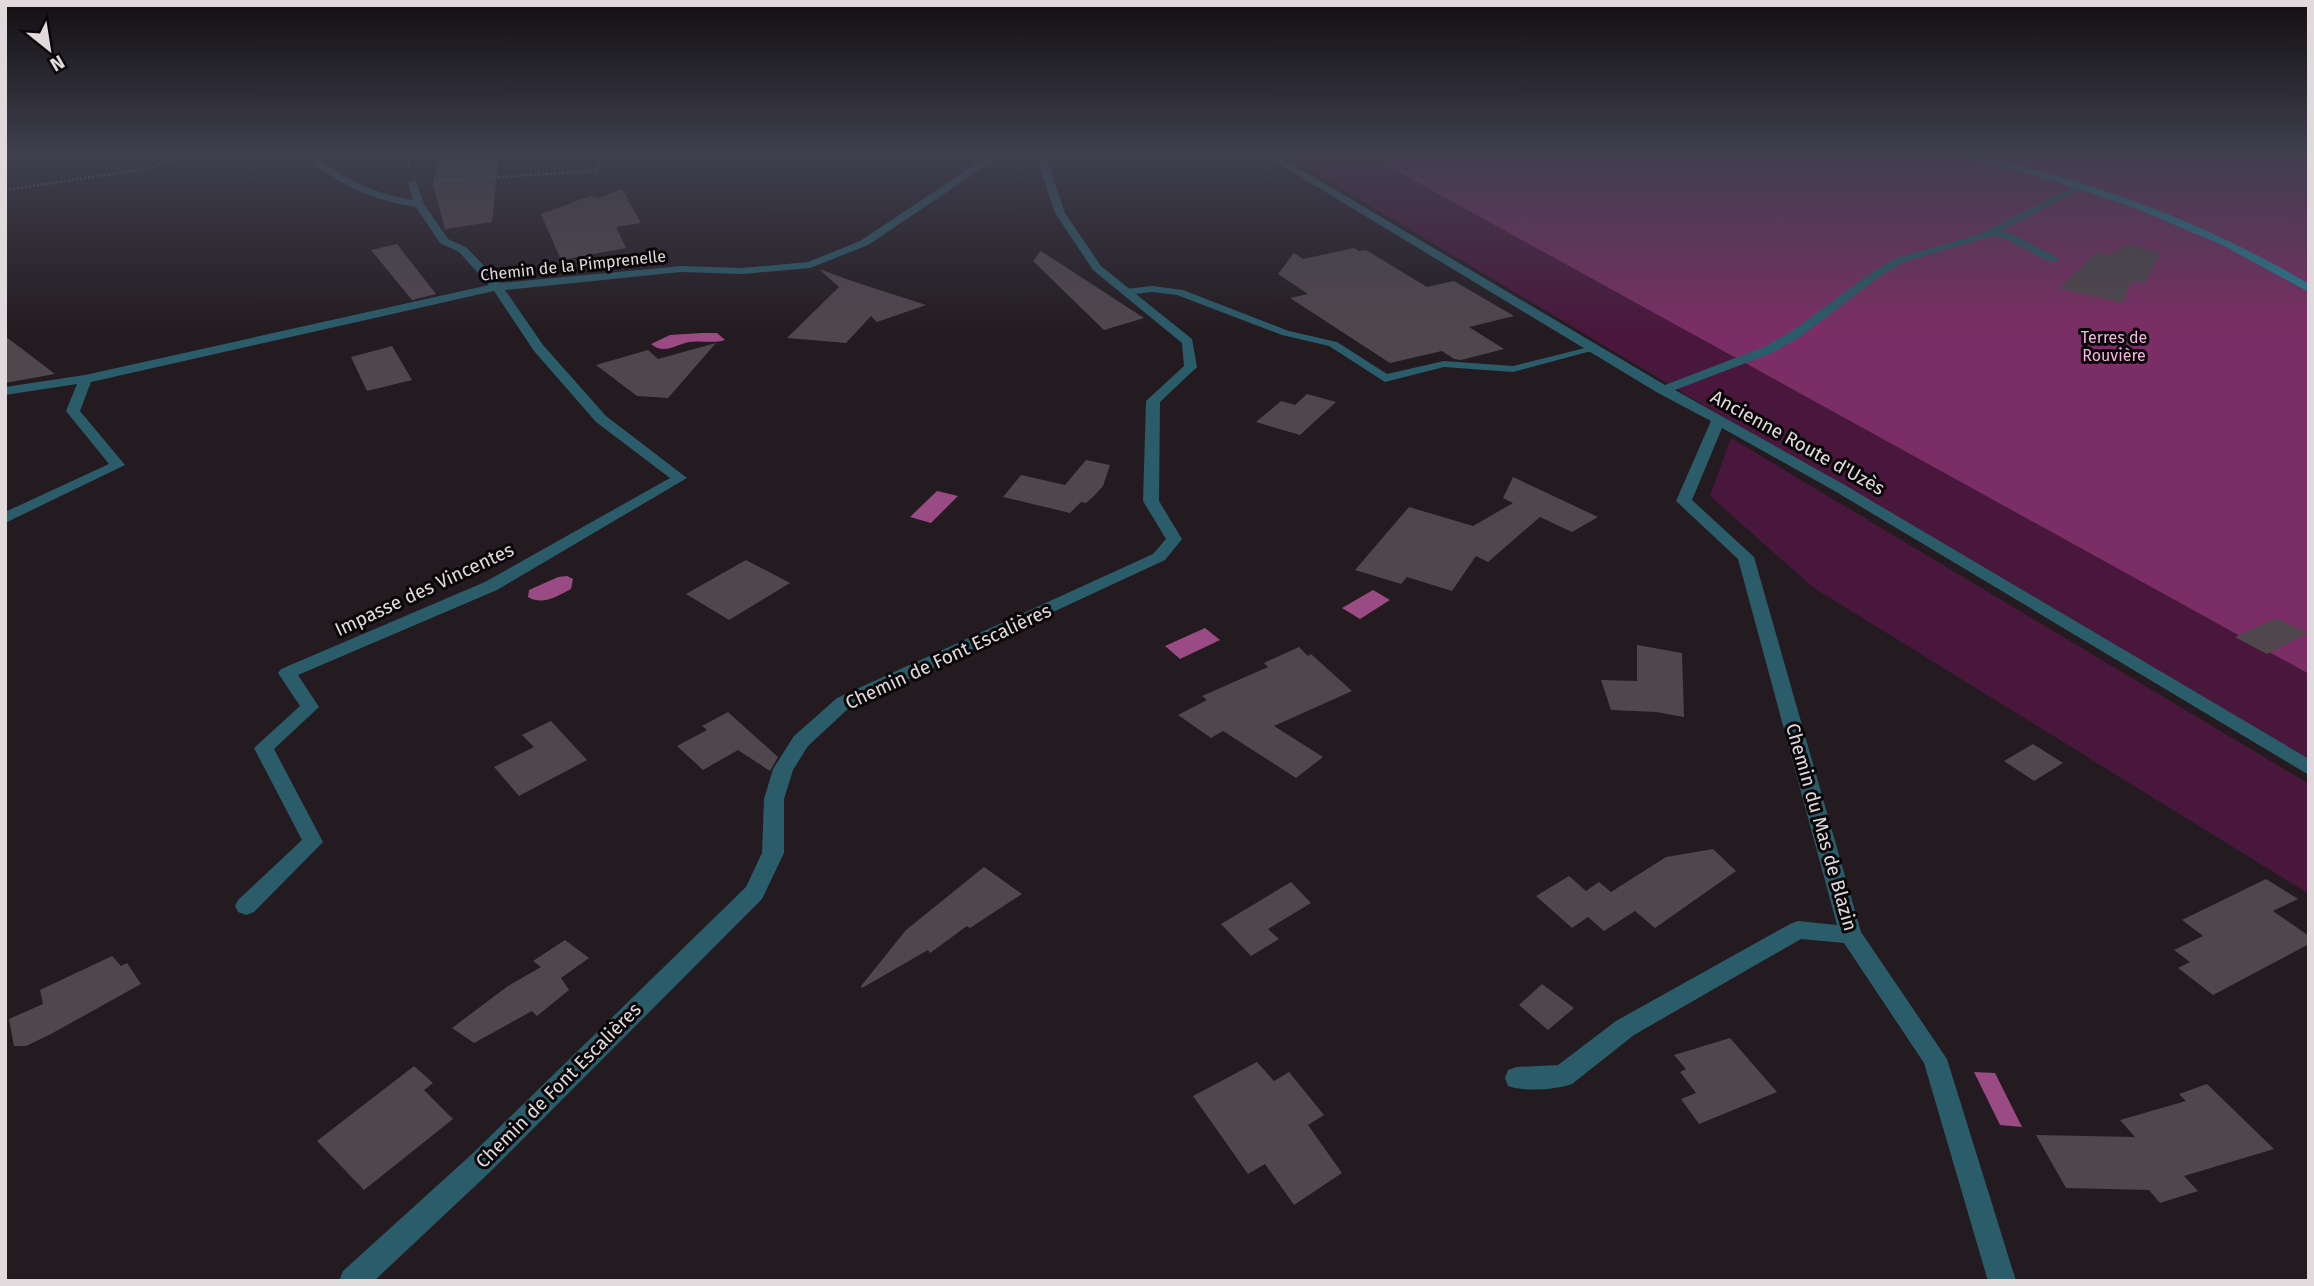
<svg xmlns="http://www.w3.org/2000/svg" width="2314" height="1286" font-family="'Fira Sans',sans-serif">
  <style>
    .green { fill: #4a173c }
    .forest { fill: #7b2e65 }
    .water { fill: #9b4b83 }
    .building { fill: #50474d }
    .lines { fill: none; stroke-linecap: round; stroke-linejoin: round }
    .path { stroke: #6e676b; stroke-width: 2.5; stroke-dasharray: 2 2; stroke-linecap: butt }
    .service { fill: #2b5c6a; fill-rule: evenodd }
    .minor { fill: #2b5c6a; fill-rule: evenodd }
    .secondary { fill: #297f96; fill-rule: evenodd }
    .labels { text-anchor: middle; stroke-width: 6; stroke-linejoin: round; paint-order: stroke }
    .far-street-label { font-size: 16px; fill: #e0dadd; stroke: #0a0709 }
    .far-park-label { font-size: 16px; fill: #f8b5e1; stroke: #0a0709 }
    .street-label { font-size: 19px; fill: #e0dadd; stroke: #0a0709 }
  </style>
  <rect width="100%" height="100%" fill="#231b20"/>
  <g class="green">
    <path d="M 1282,153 L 1364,153 L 2309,674 L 2309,767 Z"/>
    <path d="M 1731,438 L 2309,784 L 2309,894 L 1814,588 L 1710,496 Z"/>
  </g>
  <path class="forest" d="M 1364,153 L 2309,153 L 2309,674 Z"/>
  <g class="water">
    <path d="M 702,333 L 717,333 L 725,340 C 713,344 701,340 689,342 C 675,345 664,355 651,344 L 670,335 Z"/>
    <path d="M 937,491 L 958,496 L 931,523 L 910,517 Z"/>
    <path d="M 567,576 L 573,579 L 571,589 C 557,596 543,606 528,597 L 529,590 L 558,577 Z"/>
    <path d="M 1373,590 L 1390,600 L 1360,619 L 1342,608 Z"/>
    <path d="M 1205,628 L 1220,640 L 1180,659 L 1165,646 Z"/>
    <path d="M 1974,1072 L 1995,1073 L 2022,1127 L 2000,1125 Z"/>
  </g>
  <g class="building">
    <path d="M 442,153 L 472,153 L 473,159 L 499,156 L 492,222 L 445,229 L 433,184 Z"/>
    <path d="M 622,189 L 641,223 L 616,227 L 626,248 L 561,260 L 541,214 L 590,196 L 600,198 Z"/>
    <path d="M 397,244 L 436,294 L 412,300 L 371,250 Z"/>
    <path d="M 2127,244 L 2161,253 L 2144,284 L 2132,281 L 2122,303 L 2059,288 L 2097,252 L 2110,255 Z"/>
    <path d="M 1354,248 L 1359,251 L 1366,250 L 1427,287 L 1454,281 L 1514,316 L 1469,327 L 1504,349 L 1461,360 L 1454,359 L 1442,351 L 1390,363 L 1290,298 L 1308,294 L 1278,274 L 1294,253 L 1303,259 Z"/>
    <path d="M 1041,251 L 1144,318 L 1104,330 L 1033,261 Z"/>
    <path d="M 819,269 L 852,281 L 926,305 L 877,322 L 871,316 L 846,343 L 787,338 L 839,287 Z"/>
    <path d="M 5,336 L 55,374 L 5,383 Z"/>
    <path d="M 716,343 L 668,398 L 637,396 L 596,365 L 648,350 L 658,359 Z"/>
    <path d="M 392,346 L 412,380 L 367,391 L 351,357 Z"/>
    <path d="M 1307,394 L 1336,402 L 1300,435 L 1256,422 L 1281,401 L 1295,405 Z"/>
    <path d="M 1086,460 L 1110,465 L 1103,486 L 1094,496 L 1086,503 L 1081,502 L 1070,513 L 1003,497 L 1021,475 L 1065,485 Z"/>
    <path d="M 1513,477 L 1598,517 L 1572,532 L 1540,517 L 1488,562 L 1476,556 L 1452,591 L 1407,577 L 1401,584 L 1355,570 L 1409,507 L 1473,526 L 1513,503 L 1503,498 Z"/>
    <path d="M 746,560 L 790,583 L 729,620 L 686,594 Z"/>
    <path d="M 2276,618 L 2308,633 L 2267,654 L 2235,637 Z"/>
    <path d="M 1637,645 L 1682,653 L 1684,717 L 1656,712 L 1611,710 L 1601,680 L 1637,681 Z"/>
    <path d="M 1299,647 L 1308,656 L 1311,654 L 1352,691 L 1274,726 L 1323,757 L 1296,778 L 1223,731 L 1211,738 L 1178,715 L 1207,700 L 1202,696 L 1268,667 L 1264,663 Z"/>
    <path d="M 728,712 L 778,757 L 770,771 L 738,750 L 703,770 L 677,746 L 707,730 L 702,726 Z"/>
    <path d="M 551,721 L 587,760 L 519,796 L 494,767 L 534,747 L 522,735 Z"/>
    <path d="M 2033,744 L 2063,763 L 2034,781 L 2004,761 Z"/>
    <path d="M 1713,849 L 1736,871 L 1655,928 L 1635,911 L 1604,931 L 1588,917 L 1572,928 L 1536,896 L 1569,876 L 1586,891 L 1599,882 L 1611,892 L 1666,857 Z"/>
    <path d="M 984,867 L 1022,894 L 970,928 L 967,926 L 930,953 L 928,950 L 862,988 L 861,986 L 906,930 Z"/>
    <path d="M 2266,879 L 2298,899 L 2273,911 L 2309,936 L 2309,944 L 2213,995 L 2178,968 L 2190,962 L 2174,950 L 2203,936 L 2182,920 Z"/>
    <path d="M 1291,882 L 1311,903 L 1268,929 L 1279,939 L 1251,956 L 1221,924 Z"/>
    <path d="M 565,940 L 589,958 L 561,978 L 569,990 L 537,1016 L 532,1011 L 474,1043 L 452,1028 L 508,986 L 541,967 L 533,961 Z"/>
    <path d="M 112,956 L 121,966 L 127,963 L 141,984 L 51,1034 L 26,1046 L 14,1046 L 9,1019 L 43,1004 L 40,990 Z"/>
    <path d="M 1542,984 L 1574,1008 L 1548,1030 L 1519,1005 Z"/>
    <path d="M 1730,1038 L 1777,1092 L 1699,1124 L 1681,1099 L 1696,1093 L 1680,1072 L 1686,1069 L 1674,1055 Z"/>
    <path d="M 1257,1062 L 1274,1081 L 1289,1072 L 1324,1115 L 1308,1125 L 1342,1173 L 1294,1205 L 1265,1164 L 1248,1174 L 1193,1096 Z"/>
    <path d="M 414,1066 L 433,1083 L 424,1090 L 453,1119 L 364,1190 L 317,1141 Z"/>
    <path d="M 2207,1084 L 2274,1149 L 2184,1176 L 2198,1191 L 2160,1203 L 2149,1190 L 2066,1188 L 2036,1135 L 2135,1137 L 2120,1120 L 2186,1101 L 2179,1094 Z"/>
  </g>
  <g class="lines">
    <g class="path">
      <path d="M 406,153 L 409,167"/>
      <path d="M 434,181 L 597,171 L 600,153"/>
      <path d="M 5,190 L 145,169 L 201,153"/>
    </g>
    <path class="service" d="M 1152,286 L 1183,290 L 1289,331 L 1337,342 L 1387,374 L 1444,361 L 1513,366 L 1593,346 L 1599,349 L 1513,372 L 1444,367 L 1385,382 L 1329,346 L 1282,335 L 1177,295 L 1152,292 L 1126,295 L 1121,292 L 1126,289 Z"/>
    <g class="minor">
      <path d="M 313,153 L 323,153 L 323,162 C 350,182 379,195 413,200 L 408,182 L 416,180 L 424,204 L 448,239 L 467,248 L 500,283 L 681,266 L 742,268 L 808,262 L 860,241 L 988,156 L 1045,153 L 1065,213 L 1101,266 L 1192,339 L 1197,367 L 1160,402 L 1159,501 L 1182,539 L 1165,560 L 851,706 L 808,746 L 793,770 L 784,799 L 784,853 L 762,899 L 490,1172 L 374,1281 L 339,1281 L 343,1271 L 472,1154 L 746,887 L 762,853 L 764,799 L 773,769 L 794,736 L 837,698 L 1153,554 L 1166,539 L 1143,501 L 1146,401 L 1184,366 L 1182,343 L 1093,270 L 1055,213 L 1037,158 L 993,161 L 868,245 L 810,268 L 742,274 L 681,272 L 505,290 L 543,345 L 606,416 L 687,478 L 497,590 L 298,675 L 319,707 L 274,749 L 323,842 L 254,912 L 246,915 L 238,912 L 235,906 L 238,900 L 302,840 L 254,748 L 300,706 L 278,673 L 281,669 L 485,582 L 670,478 L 596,422 L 534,351 L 494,291 L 91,382 L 80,411 L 125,465 L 5,523 L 5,512 L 109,464 L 66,411 L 77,384 L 5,395 L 5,387 L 85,375 L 489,285 L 459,252 L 440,243 L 416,207 C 377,201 346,188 315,165 Z"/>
      <path d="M 1261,153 L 1273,153 L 1665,385 L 1764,347 L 1792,331 L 1871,273 L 1896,258 L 1980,234 L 2078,184 L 2086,186 L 2001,231 L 2014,235 L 2058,258 L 2058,262 L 2050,262 L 2006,239 L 1993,236 L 1904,262 L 1879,277 L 1800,337 L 1772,353 L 1675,390 L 1843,484 L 2309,759 L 2309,775 L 1833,490 L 1722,428 L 1692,500 L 1754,557 L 1861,932 L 1947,1059 L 2016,1281 L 1988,1281 L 1924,1063 L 1844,943 L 1801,939 L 1634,1035 L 1572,1084 C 1555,1090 1525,1092 1508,1086 L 1505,1078 L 1508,1070 L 1517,1067 L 1558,1065 L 1616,1021 L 1790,924 L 1798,921 L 1837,925 L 1738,559 L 1676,501 L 1711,421 L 1658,393 Z"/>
    </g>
    <path class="secondary" d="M 1951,153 C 1980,153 2007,163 2035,170 C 2131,195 2223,233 2309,284 L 2309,292 L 2222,245 L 2135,208 L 2045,178 Z"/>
  </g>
  <linearGradient id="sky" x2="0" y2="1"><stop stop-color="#130f12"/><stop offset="0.46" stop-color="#3f3f4e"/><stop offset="1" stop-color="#3f3f4e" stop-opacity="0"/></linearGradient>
  <rect width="2314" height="333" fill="url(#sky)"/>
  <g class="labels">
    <g class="far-street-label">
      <text transform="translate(573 265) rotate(-6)" y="6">Chemin de la Pimprenelle</text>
    </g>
    <g class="far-park-label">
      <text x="2114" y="343">Terres de<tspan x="2114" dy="18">Rouvière</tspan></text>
    </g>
    <g class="street-label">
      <text transform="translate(1798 442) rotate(29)" y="7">Ancienne Route d'Uzès</text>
      <text transform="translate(424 589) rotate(-25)" y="7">Impasse des Vincentes</text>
      <text transform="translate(948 656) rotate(-25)" y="7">Chemin de Font Escalières</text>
      <text transform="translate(1822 827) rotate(74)" y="7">Chemin du Mas de Blazin</text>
      <text transform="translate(558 1085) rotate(-45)" y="7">Chemin de Font Escalières</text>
    </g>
  </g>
  <rect width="2314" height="1286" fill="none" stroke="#e0dadd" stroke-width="14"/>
  <g transform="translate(49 49) rotate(150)" stroke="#0a0709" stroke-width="5" paint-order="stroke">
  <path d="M0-5L12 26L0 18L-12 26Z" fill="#e0dadd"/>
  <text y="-10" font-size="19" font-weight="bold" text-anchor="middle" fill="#e0dadd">N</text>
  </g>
</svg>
